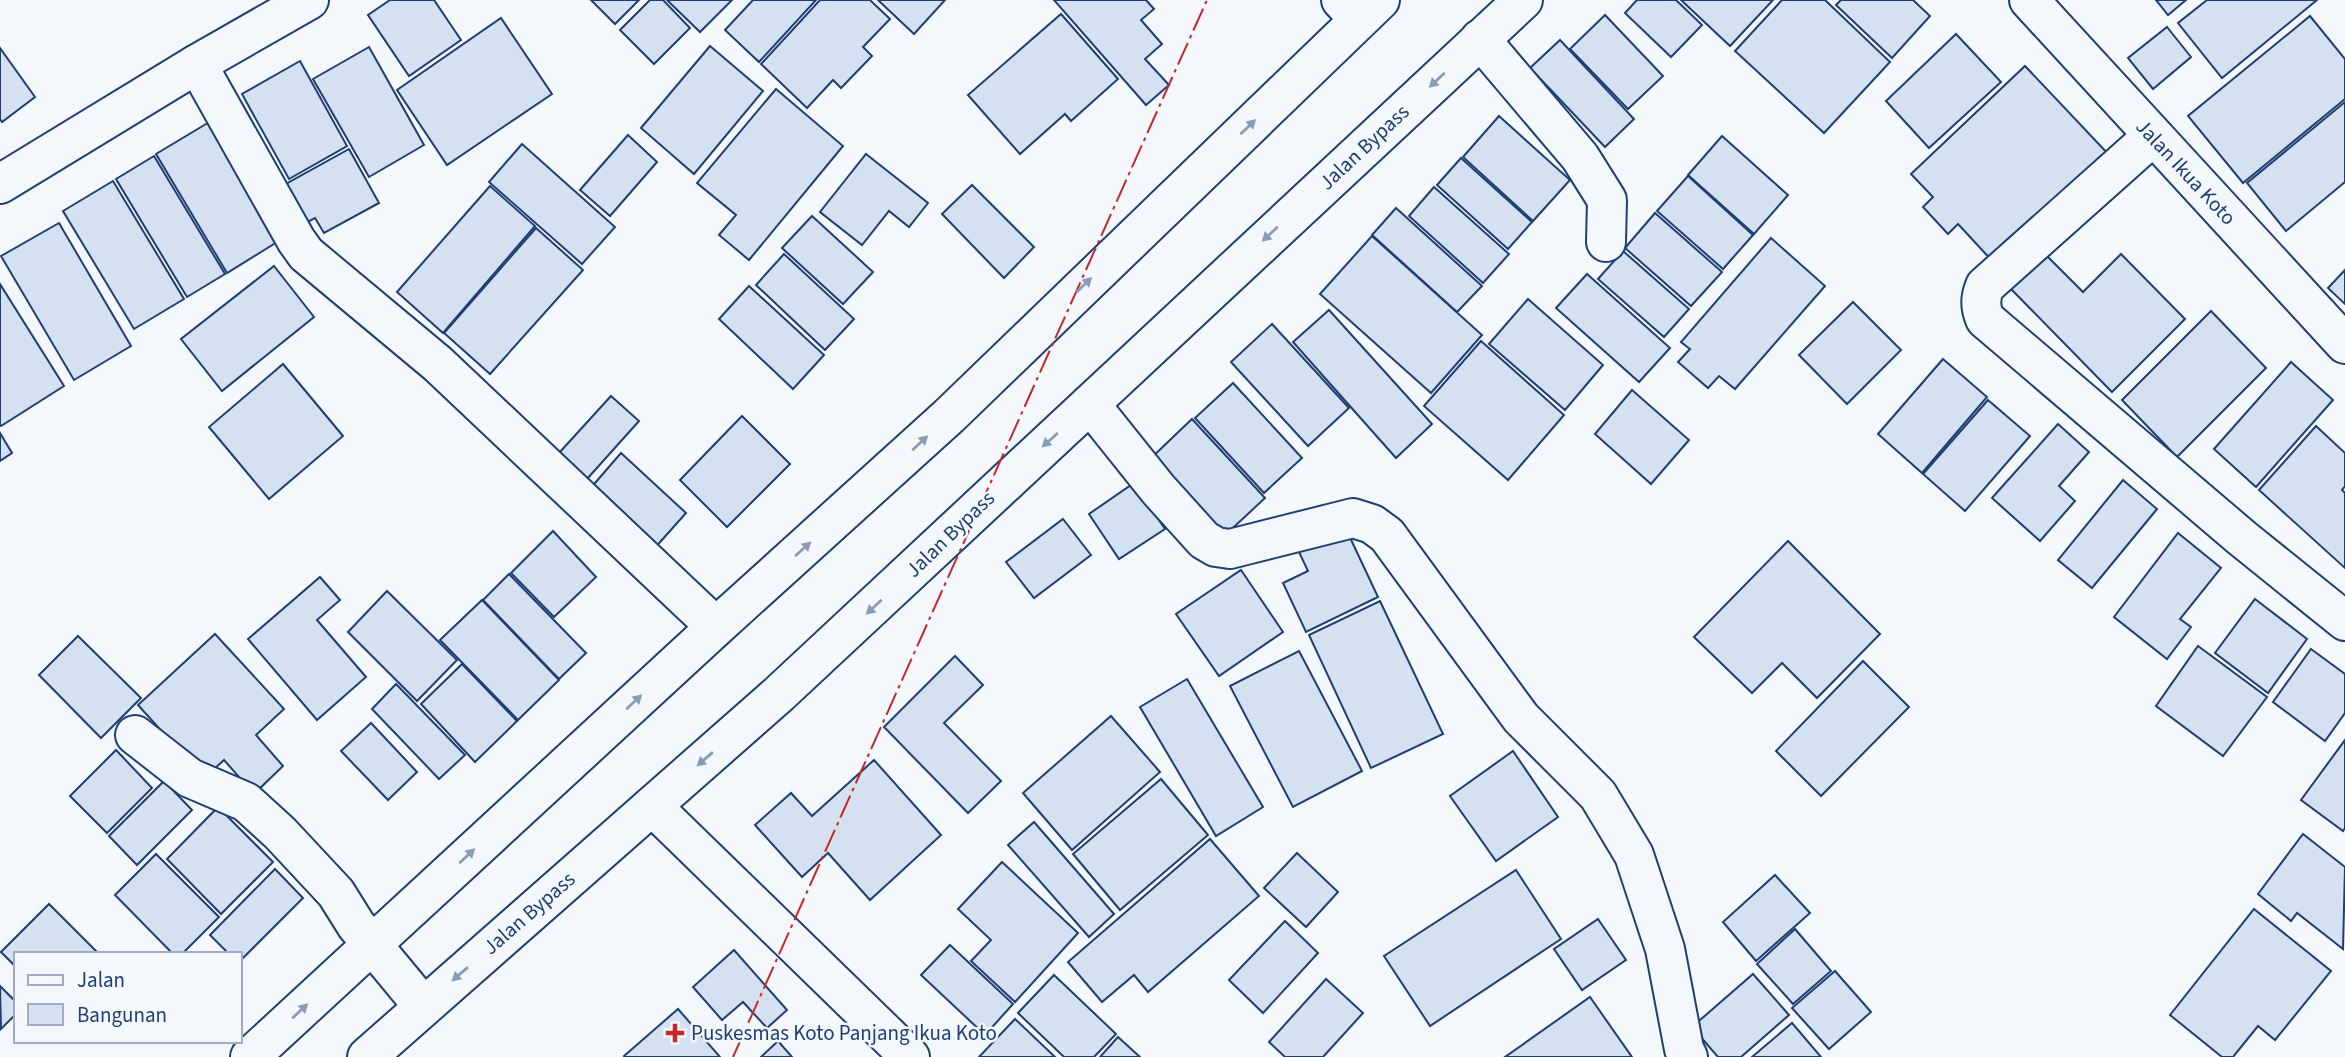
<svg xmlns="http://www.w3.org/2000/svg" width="2345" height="1057" font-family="'Source Sans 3',sans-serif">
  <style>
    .building { fill: #d5e0f0; stroke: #1d3f73; stroke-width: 2 }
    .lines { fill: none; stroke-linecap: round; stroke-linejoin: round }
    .minor-casing { stroke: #1d3f73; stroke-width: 42 }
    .highway-casing { stroke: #1d3f73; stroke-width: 42 }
    .minor { stroke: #f4f7fb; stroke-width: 38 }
    .highway { stroke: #f4f7fb; stroke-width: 38 }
    .power { stroke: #c62828; stroke-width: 2; stroke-dasharray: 24 5 3.5 5; stroke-linecap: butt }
    .oneway { fill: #889bb7 }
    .poi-dot { fill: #c62828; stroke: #f4f7fb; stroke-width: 2.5 }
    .labels { text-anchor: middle; stroke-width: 5; stroke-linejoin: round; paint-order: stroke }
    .street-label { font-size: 21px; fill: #1d3f73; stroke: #f4f7fb }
    .poi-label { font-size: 21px; fill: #1d3f73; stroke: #f4f7fb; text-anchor: start }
  </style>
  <rect width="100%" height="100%" fill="#f4f7fb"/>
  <g class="building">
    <path d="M 390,0 L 434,0 L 461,40 L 409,76 L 368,15 Z"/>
    <path d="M 591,0 L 639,0 L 615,24 Z"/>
    <path d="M 650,0 L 663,0 L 690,28 L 654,64 L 620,30 Z"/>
    <path d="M 667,0 L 732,0 L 700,32 Z"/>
    <path d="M 753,0 L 816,0 L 759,62 L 725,30 Z"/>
    <path d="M 820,0 L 870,0 L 890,19 L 863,47 L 872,56 L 841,88 L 833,80 L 807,108 L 761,64 Z"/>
    <path d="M 878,0 L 945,0 L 914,34 Z"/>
    <path d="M 1054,0 L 1146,0 L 1154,9 L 1141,20 L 1162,44 L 1145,59 L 1169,85 L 1146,105 Z"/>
    <path d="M 1637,0 L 1676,0 L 1702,25 L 1671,57 L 1625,13 Z"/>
    <path d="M 1681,0 L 1773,0 L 1730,46 Z"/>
    <path d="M 1782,0 L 1825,0 L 1890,62 L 1824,133 L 1735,51 Z"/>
    <path d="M 1841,0 L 1913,0 L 1930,16 L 1892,58 L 1836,5 Z"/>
    <path d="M 2156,0 L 2186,0 L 2168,15 Z"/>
    <path d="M 2207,0 L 2317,0 L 2222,78 L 2178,23 Z"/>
    <path d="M 1061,14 L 1118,79 L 1071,121 L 1065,114 L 1020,154 L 968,95 Z"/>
    <path d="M 1605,15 L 1663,76 L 1628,109 L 1570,49 Z"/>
    <path d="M 2310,16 L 2345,59 L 2345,99 L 2243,183 L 2188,116 Z"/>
    <path d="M 501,18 L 552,94 L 447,165 L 397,90 Z"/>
    <path d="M 2167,27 L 2191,57 L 2153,89 L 2128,58 Z"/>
    <path d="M 1956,34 L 2001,82 L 1929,148 L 1886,101 Z"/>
    <path d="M 1560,40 L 1634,119 L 1605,147 L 1530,68 Z"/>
    <path d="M 710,46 L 763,91 L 694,174 L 641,128 Z"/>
    <path d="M 369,47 L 424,145 L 369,177 L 313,79 Z"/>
    <path d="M 0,48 L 35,97 L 2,122 L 0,119 Z"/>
    <path d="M 300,61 L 347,146 L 289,179 L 242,94 Z"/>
    <path d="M 2025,66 L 2111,157 L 1996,265 L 1958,224 L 1948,234 L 1923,207 L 1933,197 L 1911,174 Z"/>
    <path d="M 776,89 L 843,146 L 749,260 L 719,235 L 736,215 L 697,183 Z"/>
    <path d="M 2345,102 L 2345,182 L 2286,231 L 2247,183 Z"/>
    <path d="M 1499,116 L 1570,180 L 1533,221 L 1463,157 Z"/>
    <path d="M 211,121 L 282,239 L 227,273 L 156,154 Z"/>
    <path d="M 628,135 L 657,162 L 610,216 L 580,190 Z"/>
    <path d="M 1722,136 L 1788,195 L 1754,234 L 1688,175 Z"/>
    <path d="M 522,144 L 615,227 L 582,264 L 489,182 Z"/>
    <path d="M 349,149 L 379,203 L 324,233 L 315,218 L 296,228 L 275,190 Z"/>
    <path d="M 866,154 L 928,203 L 909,227 L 889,211 L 862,245 L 820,212 Z"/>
    <path d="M 154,156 L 225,274 L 187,297 L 116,179 Z"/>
    <path d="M 1461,158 L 1532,222 L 1508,249 L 1437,185 Z"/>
    <path d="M 1688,176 L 1753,235 L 1723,269 L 1657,211 Z"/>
    <path d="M 113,181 L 184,299 L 134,329 L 63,211 Z"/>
    <path d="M 972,185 L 1034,247 L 1004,278 L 942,214 Z"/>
    <path d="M 490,186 L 535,226 L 443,333 L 397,292 Z"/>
    <path d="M 1434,187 L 1509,254 L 1483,283 L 1409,216 Z"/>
    <path d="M 1396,208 L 1482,286 L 1457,312 L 1372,235 Z"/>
    <path d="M 1655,213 L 1722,272 L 1691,306 L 1625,248 Z"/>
    <path d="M 812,216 L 873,272 L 843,304 L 782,248 Z"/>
    <path d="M 59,223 L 131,346 L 74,380 L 1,256 Z"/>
    <path d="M 536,228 L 583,270 L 490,374 L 444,333 Z"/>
    <path d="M 1372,236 L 1482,335 L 1431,393 L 1320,294 Z"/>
    <path d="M 1771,238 L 1825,286 L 1735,389 L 1719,376 L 1708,388 L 1678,362 L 1690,349 L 1681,342 Z"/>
    <path d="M 1623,251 L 1689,309 L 1664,337 L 1598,279 Z"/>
    <path d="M 784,254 L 854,319 L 825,350 L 756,285 Z"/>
    <path d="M 2045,254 L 2083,292 L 2121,254 L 2185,319 L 2112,392 L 2010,288 Z"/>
    <path d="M 274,266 L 314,317 L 222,391 L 181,339 Z"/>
    <path d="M 2345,270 L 2345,304 L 2328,288 Z"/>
    <path d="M 1587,274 L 1670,348 L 1639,382 L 1556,308 Z"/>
    <path d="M 0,284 L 64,386 L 1,426 L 0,425 Z"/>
    <path d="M 749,286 L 824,355 L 793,389 L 719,319 Z"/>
    <path d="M 1528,299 L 1603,365 L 1565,410 L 1489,344 Z"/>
    <path d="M 1853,302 L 1901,350 L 1847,404 L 1799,355 Z"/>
    <path d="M 1329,310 L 1432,424 L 1396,458 L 1293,342 Z"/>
    <path d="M 2211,311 L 2266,368 L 2177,457 L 2122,400 Z"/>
    <path d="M 1272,324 L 1349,408 L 1308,446 L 1231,362 Z"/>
    <path d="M 1481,341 L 1564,415 L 1508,480 L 1424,406 Z"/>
    <path d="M 1943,359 L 1987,397 L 1922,473 L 1878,434 Z"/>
    <path d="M 2291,362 L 2333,400 L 2256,487 L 2214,449 Z"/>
    <path d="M 283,364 L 343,436 L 269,499 L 209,427 Z"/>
    <path d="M 1233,383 L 1302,458 L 1264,493 L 1195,418 Z"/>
    <path d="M 1632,390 L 1689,440 L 1651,484 L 1595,434 Z"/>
    <path d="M 611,396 L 639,421 L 587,479 L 559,453 Z"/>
    <path d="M 1988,400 L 2030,436 L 1965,511 L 1923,474 Z"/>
    <path d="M 742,416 L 790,464 L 727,527 L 680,480 Z"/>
    <path d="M 1192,419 L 1265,498 L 1221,539 L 1149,460 Z"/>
    <path d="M 2058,424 L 2089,452 L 2059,486 L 2075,501 L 2040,541 L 1992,498 Z"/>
    <path d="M 2316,426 L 2345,453 L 2345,486 L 2342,490 L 2345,493 L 2345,568 L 2259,490 Z"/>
    <path d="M 0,433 L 12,453 L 0,461 Z"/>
    <path d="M 621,453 L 686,513 L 653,550 L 589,490 Z"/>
    <path d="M 2123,480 L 2157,509 L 2092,588 L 2058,560 Z"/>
    <path d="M 1134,483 L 1165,529 L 1119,559 L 1089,514 Z"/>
    <path d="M 1063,519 L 1091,555 L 1034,598 L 1006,562 Z"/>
    <path d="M 1346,529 L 1378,597 L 1306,632 L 1283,583 L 1308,571 L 1299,552 Z"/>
    <path d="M 553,531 L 596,577 L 554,617 L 511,573 Z"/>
    <path d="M 2178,533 L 2221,568 L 2180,619 L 2191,627 L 2167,659 L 2114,617 Z"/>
    <path d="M 1788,541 L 1880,634 L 1817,698 L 1782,663 L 1752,693 L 1694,637 Z"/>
    <path d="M 1241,570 L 1283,632 L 1219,676 L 1176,614 Z"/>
    <path d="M 509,574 L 586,653 L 559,679 L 483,600 Z"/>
    <path d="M 320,577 L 340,600 L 317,620 L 366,677 L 317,720 L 248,639 Z"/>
    <path d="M 387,591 L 457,660 L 417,701 L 348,632 Z"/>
    <path d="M 2255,599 L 2307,639 L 2268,693 L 2215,653 Z"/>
    <path d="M 482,600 L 559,680 L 518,720 L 440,640 Z"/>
    <path d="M 1380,601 L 1443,734 L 1371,768 L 1309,635 Z"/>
    <path d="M 215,634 L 284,709 L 256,735 L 283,766 L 254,794 L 224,760 L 204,778 L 138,705 Z"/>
    <path d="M 78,636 L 141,698 L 101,738 L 39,675 Z"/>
    <path d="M 2198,646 L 2267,697 L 2223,756 L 2156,706 Z"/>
    <path d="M 2311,649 L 2345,674 L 2345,713 L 2325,741 L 2273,702 Z"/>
    <path d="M 1299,651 L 1362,771 L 1293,807 L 1230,686 Z"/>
    <path d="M 955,656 L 983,685 L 944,723 L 1001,781 L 968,813 L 884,727 Z"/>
    <path d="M 1863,661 L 1909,707 L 1821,796 L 1776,751 Z"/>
    <path d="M 462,664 L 517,721 L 475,762 L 421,704 Z"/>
    <path d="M 1187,679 L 1263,807 L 1216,836 L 1140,707 Z"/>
    <path d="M 396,684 L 465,755 L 439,779 L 372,709 Z"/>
    <path d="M 1111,716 L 1160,772 L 1072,850 L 1023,793 Z"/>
    <path d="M 371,723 L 417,772 L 388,800 L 341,751 Z"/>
    <path d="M 2345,740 L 2345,828 L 2343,831 L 2301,800 Z"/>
    <path d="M 116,750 L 152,788 L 107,833 L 70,796 Z"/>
    <path d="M 1513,751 L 1558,817 L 1496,861 L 1450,796 Z"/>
    <path d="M 874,760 L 941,835 L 870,900 L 828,853 L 802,877 L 755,825 L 791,793 L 812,816 Z"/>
    <path d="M 1161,779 L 1208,835 L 1120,910 L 1073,854 Z"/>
    <path d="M 164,781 L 192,810 L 137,865 L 109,836 Z"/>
    <path d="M 218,807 L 273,862 L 221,914 L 167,859 Z"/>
    <path d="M 1034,822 L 1114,914 L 1089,937 L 1008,845 Z"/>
    <path d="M 2303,834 L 2345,867 L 2343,949 L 2297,913 L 2291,921 L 2258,894 Z"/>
    <path d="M 1210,839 L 1259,896 L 1148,992 L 1134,975 L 1102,1002 L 1068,962 Z"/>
    <path d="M 1297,853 L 1338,892 L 1306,927 L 1264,888 Z"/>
    <path d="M 156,854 L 219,917 L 182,954 L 173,954 L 115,895 Z"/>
    <path d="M 1002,862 L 1078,933 L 1015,1002 L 971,961 L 991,940 L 958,909 Z"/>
    <path d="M 275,869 L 303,898 L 240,961 L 240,954 L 229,954 L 210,935 Z"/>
    <path d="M 1516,870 L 1561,939 L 1430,1026 L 1384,956 Z"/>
    <path d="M 1775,875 L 1810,913 L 1756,961 L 1723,922 Z"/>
    <path d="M 49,904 L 99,954 L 16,954 L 16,967 L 1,952 Z"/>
    <path d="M 2254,909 L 2331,971 L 2275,1040 L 2258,1026 L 2233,1057 L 2222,1057 L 2170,1015 Z"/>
    <path d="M 1598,919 L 1626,960 L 1582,990 L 1554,949 Z"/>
    <path d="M 1285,921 L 1318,953 L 1263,1013 L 1229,980 Z"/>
    <path d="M 1795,929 L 1831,971 L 1793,1004 L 1757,964 Z"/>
    <path d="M 950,945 L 1013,1004 L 985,1035 L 921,975 Z"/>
    <path d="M 734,950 L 787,1010 L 767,1028 L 743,1002 L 722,1020 L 693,987 Z"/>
    <path d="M 1835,971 L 1871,1012 L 1829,1049 L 1792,1008 Z"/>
    <path d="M 1753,974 L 1789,1015 L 1741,1057 L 1718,1057 L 1692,1027 Z"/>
    <path d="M 1054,975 L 1116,1034 L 1094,1057 L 1064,1057 L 1018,1013 Z"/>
    <path d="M 1326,979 L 1363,1013 L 1323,1057 L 1285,1057 L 1269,1042 Z"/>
    <path d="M 0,986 L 16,1002 L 16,1014 L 1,1029 Z"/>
    <path d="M 1590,997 L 1632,1057 L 1505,1057 Z"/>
    <path d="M 678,1009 L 720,1057 L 625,1057 L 624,1056 Z"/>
    <path d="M 1015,1019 L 1055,1057 L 979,1057 Z"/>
    <path d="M 1792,1023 L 1821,1057 L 1752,1057 Z"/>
    <path d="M 1118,1037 L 1140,1057 L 1100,1057 Z"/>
    <path d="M 778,1041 L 792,1057 L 761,1057 Z"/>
  </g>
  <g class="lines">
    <g class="minor-casing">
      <g id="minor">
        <path d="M 1341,0 L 1359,19"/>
        <path d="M 2029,0 L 2345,344"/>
        <path d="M 1480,39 L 1580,157 L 1607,200 L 1606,242"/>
        <path d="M 197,64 L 296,240 L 306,254 L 438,364 L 716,627"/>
        <path d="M 2153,136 L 1985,286 C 1980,298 1980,306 1985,319 L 2242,538 L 2345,621"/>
        <path d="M 0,184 L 197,64 L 309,0"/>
        <path d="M 1090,404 L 1158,489 L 1204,540 L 1216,547 L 1230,549 L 1353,518 L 1372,524 L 1387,535 L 1521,718 L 1598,795 L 1634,855 L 1665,949 L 1684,1049 L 1688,1057"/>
        <path d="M 135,735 L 190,778 L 246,802 L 280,833 L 336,893 L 356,925 L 423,1006"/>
        <path d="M 652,806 L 910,1057"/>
      </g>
    </g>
    <g class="highway-casing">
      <g id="highway">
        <path d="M 250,1057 L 716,627 L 949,416 L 1380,0"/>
        <path d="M 367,1057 L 779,694 L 1523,0"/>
      </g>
    </g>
    <use href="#minor" class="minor"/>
    <use href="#highway" class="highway"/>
    <path class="power" d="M 733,1057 L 1207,0"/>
  </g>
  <defs><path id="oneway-solid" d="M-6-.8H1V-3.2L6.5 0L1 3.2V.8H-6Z" transform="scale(1.75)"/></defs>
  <g class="oneway">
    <use href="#oneway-solid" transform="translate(1437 80) rotate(137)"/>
    <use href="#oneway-solid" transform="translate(1248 127) rotate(-44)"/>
    <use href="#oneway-solid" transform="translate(1270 234) rotate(137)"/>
    <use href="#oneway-solid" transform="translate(1084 285) rotate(-44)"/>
    <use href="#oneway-solid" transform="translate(1050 440) rotate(138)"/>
    <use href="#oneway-solid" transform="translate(920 443) rotate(-43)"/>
    <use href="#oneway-solid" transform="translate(803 549) rotate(-42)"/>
    <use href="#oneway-solid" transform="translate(874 607) rotate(137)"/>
    <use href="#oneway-solid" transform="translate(634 702) rotate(-43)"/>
    <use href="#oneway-solid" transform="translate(705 759) rotate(139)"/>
    <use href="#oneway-solid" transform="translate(467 856) rotate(-43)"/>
    <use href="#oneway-solid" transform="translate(460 974) rotate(139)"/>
    <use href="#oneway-solid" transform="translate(300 1011) rotate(-43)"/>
  </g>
  <path class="poi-dot" d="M671.5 1022.5h7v7h7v7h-7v7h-7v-7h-7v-7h7z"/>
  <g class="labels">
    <g class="street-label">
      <text transform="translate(1364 147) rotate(-43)" y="7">Jalan Bypass</text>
      <text transform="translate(2186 172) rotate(47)" y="7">Jalan Ikua Koto</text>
      <text transform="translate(950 534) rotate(-44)" y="7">Jalan Bypass</text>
      <text transform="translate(529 913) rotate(-41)" y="7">Jalan Bypass</text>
    </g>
    <g class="poi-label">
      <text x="691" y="1040">Puskesmas Koto Panjang Ikua Koto</text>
    </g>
  </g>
  <rect x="14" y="952" width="228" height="91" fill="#f4f7fb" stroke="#9eadc5" stroke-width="2"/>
  <rect x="28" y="975" width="35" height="10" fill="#f4f7fb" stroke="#9eadc5" stroke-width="2"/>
  <text x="77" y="987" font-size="21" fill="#1d3f73">Jalan</text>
  <rect x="28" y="1004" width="35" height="21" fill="#d5e0f0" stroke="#9eadc5" stroke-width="2"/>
  <text x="77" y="1022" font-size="21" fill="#1d3f73">Bangunan</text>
</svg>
